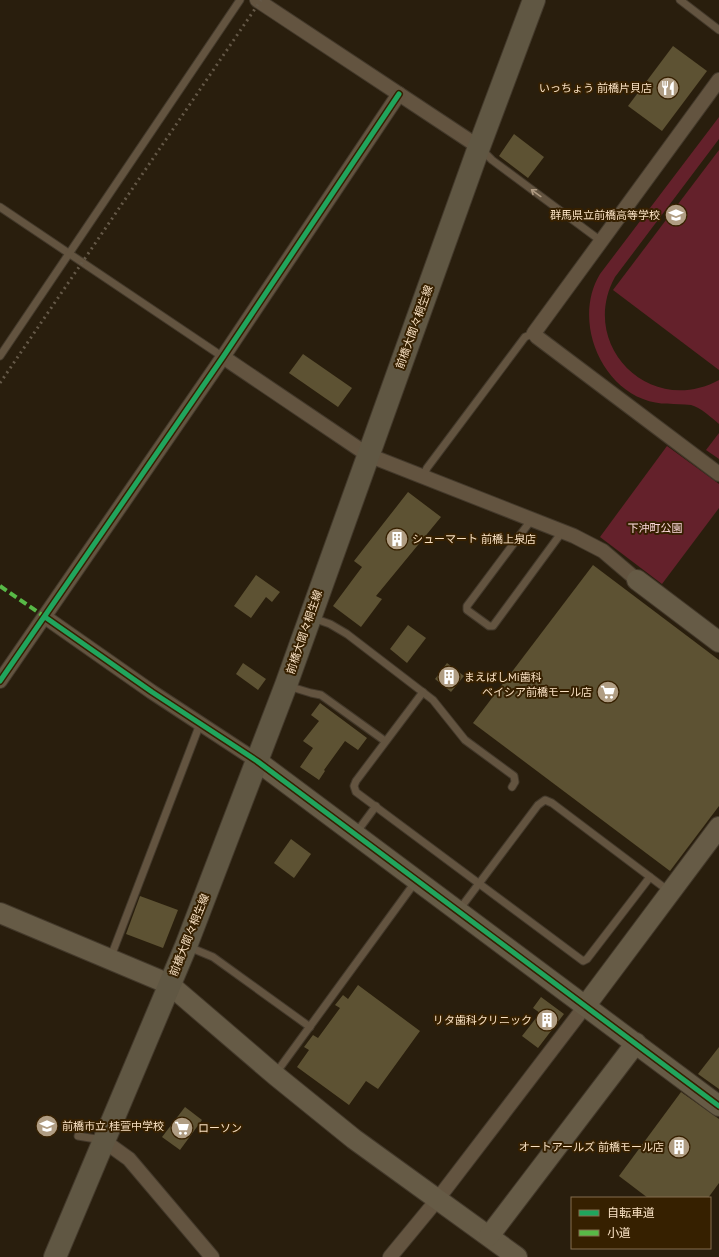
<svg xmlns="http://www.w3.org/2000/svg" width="719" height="1257" font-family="'PT Sans','Noto Sans JP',sans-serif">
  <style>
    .green { fill: #64212b }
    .building { fill: #5d5233 }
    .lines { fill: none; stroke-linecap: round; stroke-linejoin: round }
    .lane-casing { stroke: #43392b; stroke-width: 9 }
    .street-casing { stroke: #43392b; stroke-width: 16 }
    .secondary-casing { stroke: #43392b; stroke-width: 22 }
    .primary-casing { stroke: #43392b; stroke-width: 24 }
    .lane { stroke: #635440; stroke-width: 7 }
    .street { stroke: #635440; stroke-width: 14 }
    .secondary { stroke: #665b46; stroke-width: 20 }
    .primary { stroke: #605743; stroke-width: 22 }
    .rail { stroke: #655948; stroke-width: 3; stroke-dasharray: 2 4; stroke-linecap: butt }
    .quiet { stroke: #58b947; stroke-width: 4; stroke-dasharray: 8 4; stroke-linecap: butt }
    .cycleway-casing { stroke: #362000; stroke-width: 8 }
    .cycleway { stroke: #20a55d; stroke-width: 5 }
    .oneway { stroke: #ae9a82 }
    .labels { text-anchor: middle; stroke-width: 4; stroke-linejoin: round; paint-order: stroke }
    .poi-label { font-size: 11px; fill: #f9e1c3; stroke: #362000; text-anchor: end }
    .street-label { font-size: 11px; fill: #f9e1c3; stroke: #362000 }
    .park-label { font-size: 11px; fill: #fcd9db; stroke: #362000 }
  </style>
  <rect width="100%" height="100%" fill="#291e0d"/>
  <g class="green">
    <path d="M 719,117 L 719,139 L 615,277 C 578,344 649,418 719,380 L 719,424 C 712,418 700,407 691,405 C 675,403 660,406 643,399 C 597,381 574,317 600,274 Z"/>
    <path d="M 719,150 L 719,370 L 613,290 Z"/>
    <path d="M 719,433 L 719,459 L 706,450 Z"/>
    <path d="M 667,446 L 719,484 L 719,508 L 662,584 L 600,537 Z"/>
  </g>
  <g class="building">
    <path d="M 673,46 L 707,71 L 662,131 L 628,106 Z"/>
    <path d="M 514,134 L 544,157 L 528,178 L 499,156 Z"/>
    <path d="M 303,354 L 352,388 L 338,407 L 289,373 Z"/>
    <path d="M 408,492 L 441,517 L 376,596 L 382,599 L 361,627 L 333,606 L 362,567 L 354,561 Z"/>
    <path d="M 593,565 L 719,660 L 719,806 L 670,871 L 473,723 Z"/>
    <path d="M 256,575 L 280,592 L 272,602 L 266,597 L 251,618 L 234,606 Z"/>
    <path d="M 408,625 L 426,638 L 407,663 L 390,649 Z"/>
    <path d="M 243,663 L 266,679 L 258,690 L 236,674 Z"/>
    <path d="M 447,663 L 464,676 L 451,692 L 435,679 Z"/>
    <path d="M 320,703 L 367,738 L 358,750 L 345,741 L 324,770 L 325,771 L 319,780 L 300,767 L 313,748 L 303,741 L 319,721 L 311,715 Z"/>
    <path d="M 291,839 L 311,854 L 294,878 L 274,863 Z"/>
    <path d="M 140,896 L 178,910 L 163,948 L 126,934 Z"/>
    <path d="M 358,985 L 420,1031 L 378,1089 L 366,1081 L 349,1105 L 297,1067 L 309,1050 L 304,1047 L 313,1035 L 318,1038 L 340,1008 L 335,1005 L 343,995 L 348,999 Z"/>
    <path d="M 541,997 L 564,1014 L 538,1048 L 522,1036 L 540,1013 L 533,1008 Z"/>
    <path d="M 719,1047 L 719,1089 L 698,1074 Z"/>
    <path d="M 681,1092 L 719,1119 L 719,1183 L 708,1198 L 648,1198 L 619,1176 Z"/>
    <path d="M 185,1107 L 202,1120 L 180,1150 L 162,1137 Z"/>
  </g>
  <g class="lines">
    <g class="lane-casing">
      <g id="lane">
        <path d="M 680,0 L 719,30"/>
        <path d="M 482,150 L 492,160 L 601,241"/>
        <path d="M 0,207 L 223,357"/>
        <path d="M 0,356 L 240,0"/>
        <path d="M 423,477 L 427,468 L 525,337 L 534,333"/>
        <path d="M 532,519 L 467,606 L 467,610 L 489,626 L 493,626 L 562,532"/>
        <path d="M 313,618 L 330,624 L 347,634 L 433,700 L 465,740 L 514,776 L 515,782 L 512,787"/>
        <path d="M 288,686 L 311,693 L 321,695 L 385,741"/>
        <path d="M 423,692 L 356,781 L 354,786 L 356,792 L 583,961 L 587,959 L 650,877"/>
        <path d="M 356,833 L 376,806"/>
        <path d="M 459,910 L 538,805 L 545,800 L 552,803 L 670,892"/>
        <path d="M 189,947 L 213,957 L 310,1027"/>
        <path d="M 110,959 L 200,724"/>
        <path d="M 276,1073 L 416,881"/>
        <path d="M 78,1136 L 102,1140"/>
      </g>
    </g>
    <g class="street-casing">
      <g id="street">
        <path d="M 257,0 L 479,147"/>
        <path d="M 719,80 L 534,333 L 537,337 L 719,474"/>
        <path d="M 223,357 L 368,455 L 574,536 L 603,551 L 637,580"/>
        <path d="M 45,617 L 152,692 L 257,761"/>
        <path d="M 0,681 L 223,357 L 399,94"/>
        <path d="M 104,1141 L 129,1159 L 212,1257"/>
        <path d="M 390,1257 L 437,1200 L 586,1005"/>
      </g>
    </g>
    <g class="secondary-casing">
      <g id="secondary">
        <path d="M 637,580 L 719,642"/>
        <path d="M 257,761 L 719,1106"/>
        <path d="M 0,913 L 169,984 L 275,1075 L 354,1139 L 517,1257"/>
        <path d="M 586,1005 L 719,827"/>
        <path d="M 489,1236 L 636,1043"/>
      </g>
    </g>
    <g class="primary-casing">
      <path id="primary" d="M 55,1257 L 186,946 L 286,685 L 479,147 L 534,0"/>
    </g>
    <use href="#lane" class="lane"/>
    <use href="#street" class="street"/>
    <use href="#secondary" class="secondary"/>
    <use href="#primary" class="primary"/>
    <path class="rail" d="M 0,383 L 261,0"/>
    <path class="quiet" d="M 0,586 L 45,617"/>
    <g class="cycleway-casing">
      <g id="cycleway">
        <path d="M 45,617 L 152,692 L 257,761 L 719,1106"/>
        <path d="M 0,681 L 223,357 L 399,94"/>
      </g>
    </g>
    <use href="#cycleway" class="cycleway"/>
  </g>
  <defs><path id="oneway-shaft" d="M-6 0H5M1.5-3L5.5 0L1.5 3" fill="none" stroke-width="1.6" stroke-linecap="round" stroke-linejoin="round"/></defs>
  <use class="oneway" href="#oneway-shaft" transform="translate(536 193) rotate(-144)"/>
  <defs>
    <g id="restaurant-disc" transform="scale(1.15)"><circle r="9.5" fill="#b09d83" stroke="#362000"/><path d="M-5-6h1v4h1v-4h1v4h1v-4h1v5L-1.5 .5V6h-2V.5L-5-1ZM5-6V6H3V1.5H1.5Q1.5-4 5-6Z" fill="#fff"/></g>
    <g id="school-disc" transform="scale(1.15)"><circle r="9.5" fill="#b09d83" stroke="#362000"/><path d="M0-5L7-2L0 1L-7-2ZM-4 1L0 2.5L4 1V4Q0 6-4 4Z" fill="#fff"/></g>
    <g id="building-disc" transform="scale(1.15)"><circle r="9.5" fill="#b09d83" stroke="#362000"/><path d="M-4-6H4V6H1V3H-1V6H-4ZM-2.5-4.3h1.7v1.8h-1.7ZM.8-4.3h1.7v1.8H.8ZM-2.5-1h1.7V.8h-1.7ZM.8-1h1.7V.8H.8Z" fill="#fff"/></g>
    <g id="supermarket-disc" transform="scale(1.15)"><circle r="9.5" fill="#b09d83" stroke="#362000"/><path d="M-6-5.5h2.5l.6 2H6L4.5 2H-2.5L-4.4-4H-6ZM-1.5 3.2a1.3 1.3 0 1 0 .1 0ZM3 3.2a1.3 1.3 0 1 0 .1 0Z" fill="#fff"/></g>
  </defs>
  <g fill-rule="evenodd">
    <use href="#restaurant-disc" x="668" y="88"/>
    <use href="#school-disc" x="676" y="215"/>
    <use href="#building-disc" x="397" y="539"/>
    <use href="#building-disc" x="449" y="677"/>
    <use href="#supermarket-disc" x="608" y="692"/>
    <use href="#building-disc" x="547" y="1020"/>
    <use href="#school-disc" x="47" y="1126"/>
    <use href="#supermarket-disc" x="182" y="1128"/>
    <use href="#building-disc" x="679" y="1147"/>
  </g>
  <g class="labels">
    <g class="poi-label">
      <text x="652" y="92">いっちょう 前橋片貝店</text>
      <text x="660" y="219">群馬県立前橋高等学校</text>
      <text x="412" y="543" text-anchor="start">シューマート 前橋上泉店</text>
      <text x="464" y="681" text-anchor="start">まえばしMi歯科</text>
      <text x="592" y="696">ベイシア前橋モール店</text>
      <text x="532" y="1024">リタ歯科クリニック</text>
      <text x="62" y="1130" text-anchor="start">前橋市立 桂萱中学校</text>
      <text x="198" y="1132" text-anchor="start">ローソン</text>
      <text x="664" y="1151">オートアールズ 前橋モール店</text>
    </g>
    <g class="street-label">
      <text transform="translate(414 327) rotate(-70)" y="4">前橋大間々桐生線</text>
      <text transform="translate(304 632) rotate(-71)" y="4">前橋大間々桐生線</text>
      <text transform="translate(189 935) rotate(-68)" y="4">前橋大間々桐生線</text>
    </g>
    <g class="park-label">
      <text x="655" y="532">下沖町公園</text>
    </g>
  </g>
  <rect x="571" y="1197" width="140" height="52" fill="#362000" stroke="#846d4e"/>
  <rect x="579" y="1210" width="20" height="6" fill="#20a55d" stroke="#846d4e"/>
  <text x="607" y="1217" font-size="12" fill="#f9e1c3">自転車道</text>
  <rect x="579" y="1230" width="20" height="6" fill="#58b947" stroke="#846d4e"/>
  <text x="607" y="1237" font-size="12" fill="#f9e1c3">小道</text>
</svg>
